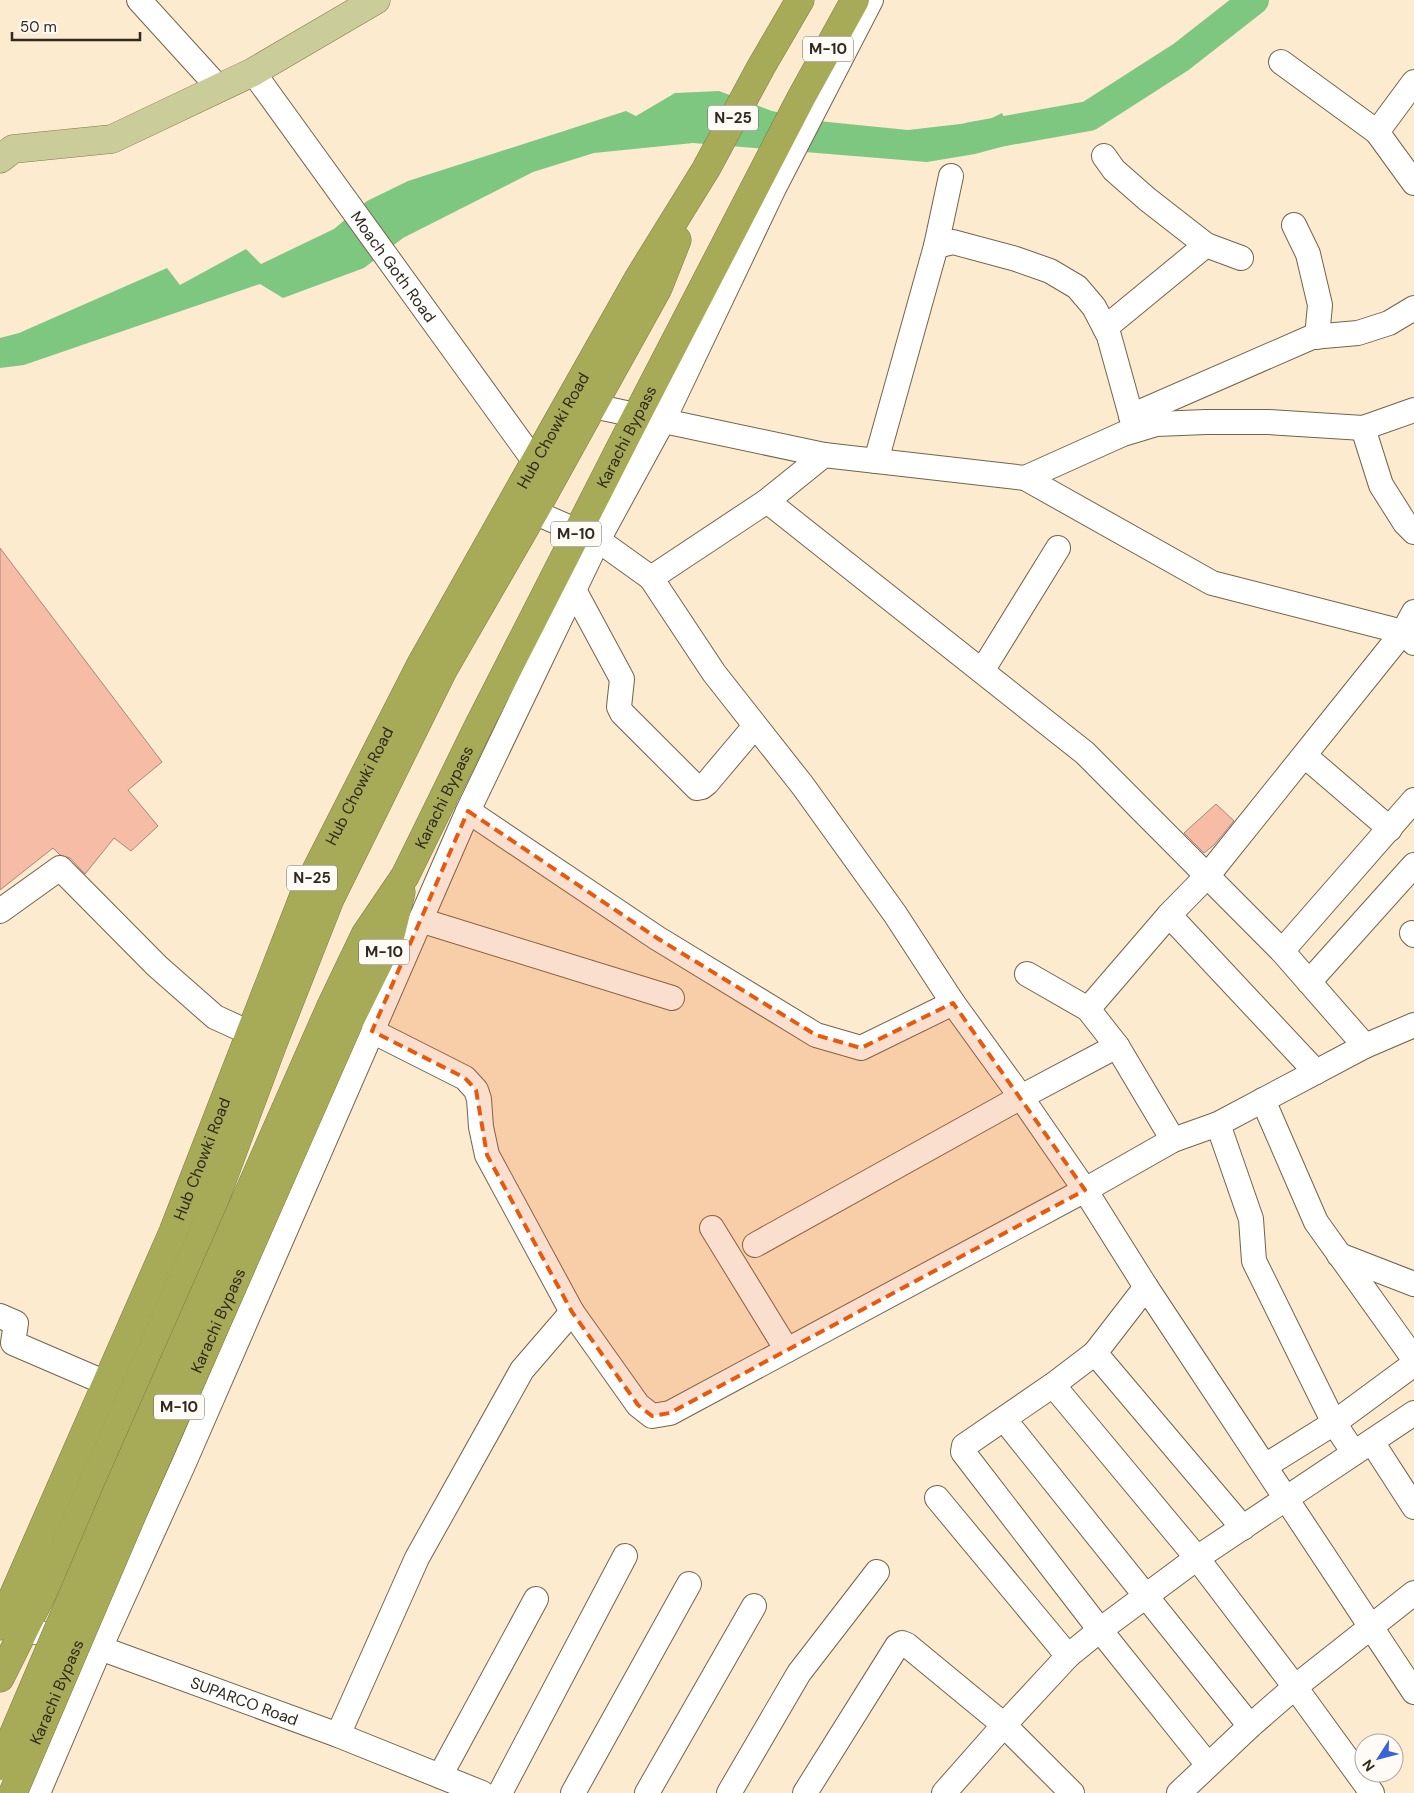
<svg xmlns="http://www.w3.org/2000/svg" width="1414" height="1793" font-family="'DM Sans',sans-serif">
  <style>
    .water { fill: #7ec780 }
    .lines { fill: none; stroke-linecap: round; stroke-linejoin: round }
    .river { stroke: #7ec780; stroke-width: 30 }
    .building { fill: #f6bca5; stroke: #a5877b }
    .minor-casing { stroke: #73634c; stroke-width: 26 }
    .major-casing { stroke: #7d7d43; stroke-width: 29 }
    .highway-casing { stroke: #7d7d43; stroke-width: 29 }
    .minor { stroke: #fff; stroke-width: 24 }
    .major { stroke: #cacc9a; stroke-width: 28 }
    .highway { stroke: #a7aa57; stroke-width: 28 }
    .highway-bridge-casing { stroke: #7d7d43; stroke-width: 29; stroke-linecap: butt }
    .highway-bridge { stroke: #a7aa57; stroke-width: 28 }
    .marked { fill: #e8590c; fill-opacity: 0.2; stroke: #e8590c; stroke-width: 4; stroke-dasharray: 10 6; stroke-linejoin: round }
    .labels { text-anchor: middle; stroke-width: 4.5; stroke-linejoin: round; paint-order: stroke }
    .shield { fill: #fefaf5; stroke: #6e685f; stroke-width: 1 }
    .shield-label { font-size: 15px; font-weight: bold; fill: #30291f }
    .street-label { font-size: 16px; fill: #30291f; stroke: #fefaf5 }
  </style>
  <rect width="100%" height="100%" fill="#fdebd0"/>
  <path class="water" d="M 719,91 L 772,111 L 818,121 L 908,130 L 986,121 L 1002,113 L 1016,143 L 975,154 L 927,162 L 693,143 L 594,153 L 533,172 L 403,238 L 364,268 L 283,298 L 260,284 L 24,365 L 0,368 L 0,338 L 19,333 L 167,268 L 180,285 L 246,249 L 261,264 L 334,229 L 367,201 L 408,181 L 626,111 L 636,116 L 675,93 Z"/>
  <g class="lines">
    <path class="river" d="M 971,137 L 1089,116 L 1181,57 L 1254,0"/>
  </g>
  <g class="building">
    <path d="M 0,548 L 162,762 L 128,790 L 158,826 L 131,851 L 114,838 L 85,874 L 70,858 L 60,855 L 53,848 L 0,890 Z"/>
    <path d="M 1216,804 L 1234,821 L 1214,845 L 1204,853 L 1184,833 Z"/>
  </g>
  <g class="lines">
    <g class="minor-casing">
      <g id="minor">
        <path d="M 139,0 L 219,88"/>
        <path d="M 1281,62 L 1377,132"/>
        <path id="s1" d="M 253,72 L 535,462"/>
        <path d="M 1414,82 L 1377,132 L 1414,183"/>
        <path d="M 1104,156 L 1114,170 L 1147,199 L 1206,245 L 1241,258"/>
        <path d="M 1294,225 L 1308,254 L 1320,305 L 1317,337"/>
        <path d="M 936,246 L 953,242 L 1016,259 L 1050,271 L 1077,287 L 1094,307 L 1109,336 L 1135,430"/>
        <path d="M 1105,328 L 1206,245"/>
        <path d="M 593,406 L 824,455 L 1025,478 L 1212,583 L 1403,632 L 1414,643"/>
        <path d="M 1131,416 L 1312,337 L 1358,333 L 1389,323 L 1414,308"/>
        <path d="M 1363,428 L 1381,485 L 1405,523 L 1414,532"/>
        <path d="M 876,461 L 936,246 L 951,176"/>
        <path d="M 1025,478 L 1123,434 L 1156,424 L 1206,422 L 1268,422 L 1363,428 L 1414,410"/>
        <path d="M 767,501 L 1085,753 L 1282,951 L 1365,1046 L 1414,1025"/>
        <path d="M 534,512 L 598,540 L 651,578 L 714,673 L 803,786 L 895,914 L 953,1003 L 1021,1097 L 1085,1190 L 1146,1287 L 1414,1692"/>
        <path d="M 651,578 L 767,501 L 824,455"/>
        <path d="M 574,590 L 622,679 L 619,707 L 622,713 L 697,788 L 702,787 L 707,783 L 755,726"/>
        <path d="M 982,671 L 1058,548"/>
        <path d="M 1305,756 L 1390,829"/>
        <path d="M 468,811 L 657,938 L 816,1035 L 861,1048 L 953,1003"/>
        <path d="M 0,911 L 60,868 L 157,966 L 215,1017 L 250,1033"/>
        <path d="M 1169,915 L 1316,1072"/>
        <path d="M 420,920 L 672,998"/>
        <path d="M 1412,933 L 1414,935"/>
        <path d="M 1282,951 L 1414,800"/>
        <path d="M 1027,974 L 1088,1009 L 1117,1046 L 1173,1140"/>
        <path d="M 1309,982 L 1414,865"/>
        <path d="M 1088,1009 L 1169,915 L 1208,875 L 1403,632 L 1414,612"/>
        <path d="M 372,1031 L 465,1078 L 476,1090 L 479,1099 L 481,1127 L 487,1155 L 572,1312"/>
        <path d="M 1263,1100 L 1316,1222 L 1414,1359"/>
        <path d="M 1218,1124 L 1251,1219 L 1254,1261 L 1334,1423 L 1354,1453"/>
        <path d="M 712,1228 L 787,1350"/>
        <path d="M 755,1245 L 1021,1097 L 1117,1046"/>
        <path d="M 1339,1255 L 1414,1284"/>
        <path d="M 1146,1287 L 1095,1353 L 1053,1385 L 964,1446 L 963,1452 L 1100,1630 L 1208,1765"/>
        <path d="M 0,1316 L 16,1323 L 13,1343 L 106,1383"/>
        <path d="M 1095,1353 L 1243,1528"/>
        <path d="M 1053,1385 L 1197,1558 L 1295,1687 L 1372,1793"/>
        <path d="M 1004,1419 L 1250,1726"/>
        <path d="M 1372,1442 L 1414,1507"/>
        <path d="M 1265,1466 L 1334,1423 L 1414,1364"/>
        <path d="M 937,1498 L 1068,1656"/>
        <path id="s2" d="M 8,1621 L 24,1629 L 100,1648 L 338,1735 L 482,1793"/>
        <path d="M 338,1735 L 417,1558 L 522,1370 L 572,1312 L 638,1405 L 652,1416 L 670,1413 L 1085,1190 L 1173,1140 L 1218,1124 L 1365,1046"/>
        <path d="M 440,1776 L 536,1599"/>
        <path d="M 38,1793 L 100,1648 L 184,1463 L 468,811 L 598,540 L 663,421 L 774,188 L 871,0"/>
        <path d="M 500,1793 L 625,1556"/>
        <path d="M 573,1793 L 689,1584"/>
        <path d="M 647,1793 L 754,1606"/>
        <path d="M 729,1793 L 799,1673 L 877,1572"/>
        <path d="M 805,1793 L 897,1646 L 902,1643 L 907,1645 L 1004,1725 L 1072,1793"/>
        <path d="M 944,1793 L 1004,1725 L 1068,1656 L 1100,1630 L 1197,1558 L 1414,1413"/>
        <path d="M 1179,1793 L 1250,1726 L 1295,1687 L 1414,1593"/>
      </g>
    </g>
    <g class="major-casing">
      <path id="major" d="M 0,159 L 13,149 L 112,139 L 253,72 L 376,0"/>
    </g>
    <g class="highway-casing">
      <g id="highway">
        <path id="s3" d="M 331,1006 L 365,935 L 405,876 L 477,729 L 637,415 L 801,98 L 855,0"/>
        <path d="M 349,1022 L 389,941 L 401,892"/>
        <path id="s4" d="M 0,1626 L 173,1232 L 306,890 L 421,664 L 638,279 L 706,169 L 761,67 L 800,0"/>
        <path d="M 0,1678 L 61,1556 L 199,1242 L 272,1046 L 330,899 L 443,670 L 534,512 L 658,288 L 677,240"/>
      </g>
    </g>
    <use href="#minor" class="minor"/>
    <use href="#major" class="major"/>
    <use href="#highway" class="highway"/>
    <g class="highway-bridge-casing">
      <g id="highway-bridge">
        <path d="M 0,1766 L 116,1494 L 331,1006"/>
        <path id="s5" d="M 13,1793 L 134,1510 L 349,1022"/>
      </g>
    </g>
    <use href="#highway-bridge" class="highway-bridge"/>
  </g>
  <path class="marked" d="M 468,811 L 657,938 L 816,1035 L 861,1048 L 953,1003 L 1085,1190 L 670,1413 L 652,1416 L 638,1405 L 572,1312 L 487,1155 L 476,1090 L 465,1078 L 372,1031 Z"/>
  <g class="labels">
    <g class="shield">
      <rect x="803" y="36.5" width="50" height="25" rx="4"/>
      <rect x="708" y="105.5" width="50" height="25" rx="4"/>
      <rect x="551" y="521.5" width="50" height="25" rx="4"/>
      <rect x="287" y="865.5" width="50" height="25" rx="4"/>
      <rect x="359" y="939.5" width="50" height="25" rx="4"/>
      <rect x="154" y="1394.5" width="50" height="25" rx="4"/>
    </g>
    <g class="shield-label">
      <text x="828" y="54">M-10</text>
      <text x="733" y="123">N-25</text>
      <text x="576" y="539">M-10</text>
      <text x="312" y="883">N-25</text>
      <text x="384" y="957">M-10</text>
      <text x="179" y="1412">M-10</text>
    </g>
    <g class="street-label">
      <text dy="6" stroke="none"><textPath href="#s1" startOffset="240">Moach Goth Road</textPath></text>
      <text dy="6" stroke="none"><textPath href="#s4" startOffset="1319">Hub Chowki Road</textPath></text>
      <text dy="6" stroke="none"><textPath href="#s3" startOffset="642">Karachi Bypass</textPath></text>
      <text dy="6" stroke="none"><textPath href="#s4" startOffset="914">Hub Chowki Road</textPath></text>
      <text dy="6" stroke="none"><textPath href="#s3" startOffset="238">Karachi Bypass</textPath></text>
      <text dy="6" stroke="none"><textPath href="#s4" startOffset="509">Hub Chowki Road</textPath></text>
      <text dy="6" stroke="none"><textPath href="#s5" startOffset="515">Karachi Bypass</textPath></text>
      <text dy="6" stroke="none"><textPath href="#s5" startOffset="110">Karachi Bypass</textPath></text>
      <text dy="6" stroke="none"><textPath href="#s2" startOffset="250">SUPARCO Road</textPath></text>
    </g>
  </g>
  <g transform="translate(1379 1758) rotate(234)"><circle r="24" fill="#fefaf5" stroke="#aca69f"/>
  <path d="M0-4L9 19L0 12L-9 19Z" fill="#3d62d4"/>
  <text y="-8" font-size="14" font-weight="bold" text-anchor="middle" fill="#30291f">N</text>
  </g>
  <path d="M12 32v8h128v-8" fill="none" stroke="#30291f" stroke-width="2.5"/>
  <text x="20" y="32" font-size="15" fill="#30291f" stroke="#fefaf5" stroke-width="4" paint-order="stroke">50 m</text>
</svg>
